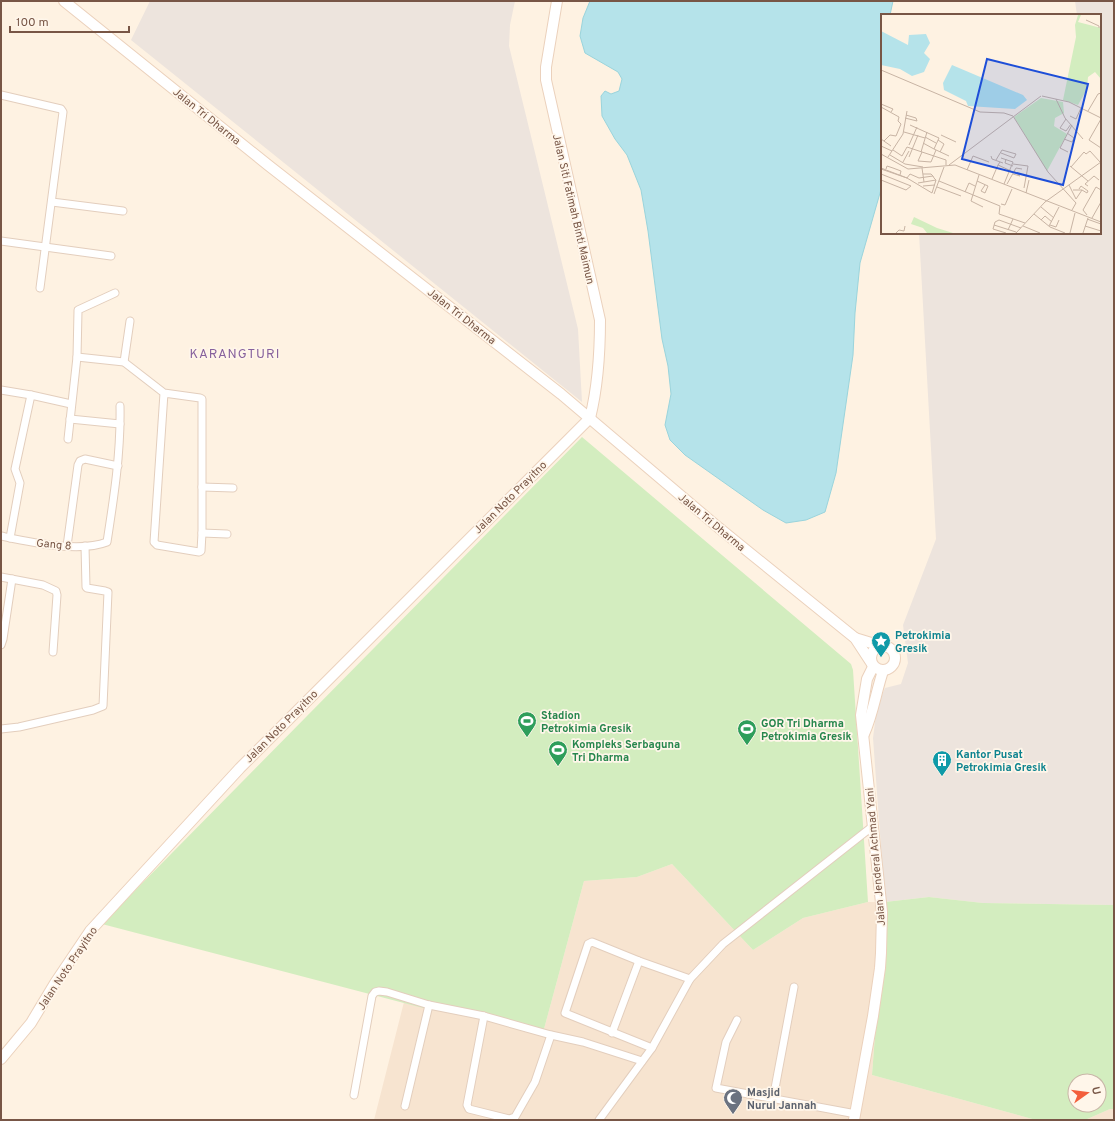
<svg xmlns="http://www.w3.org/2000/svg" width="1115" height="1121" font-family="Overpass,sans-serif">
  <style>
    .residential { fill: #f7e4d0 }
    .industrial { fill: #ede4dd }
    .green { fill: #d3edbf; fill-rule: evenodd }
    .water { fill: #b5e3ea; stroke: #9ad4dc }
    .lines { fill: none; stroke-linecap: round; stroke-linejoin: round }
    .street-casing { stroke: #e3cebd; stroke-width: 9 }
    .secondary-casing { stroke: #ebd1bc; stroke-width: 12 }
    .street { stroke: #fff; stroke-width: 7 }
    .secondary { stroke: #fff; stroke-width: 10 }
    .labels { text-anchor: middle; stroke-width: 3.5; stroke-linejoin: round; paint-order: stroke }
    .street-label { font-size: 11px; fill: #785646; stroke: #fff6ea }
    .culture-label { font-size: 11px; font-weight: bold; fill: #0d838f; stroke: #fff6ea; text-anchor: start }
    .leisure-label { font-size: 11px; font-weight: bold; fill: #27864d; stroke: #fff6ea; text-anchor: start }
    .worship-label { font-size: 11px; font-weight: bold; fill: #5b616d; stroke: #fff6ea; text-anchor: start }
    .quarter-label { font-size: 13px; letter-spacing: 1px; fill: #87619d; stroke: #fff6ea }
    .inset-road { fill: none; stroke: #c8b4a4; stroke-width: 1 }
    .view { fill: #1d4ed8; fill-opacity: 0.15; stroke: #1d4ed8; stroke-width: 2 }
    .inset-edge { fill: none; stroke: #785646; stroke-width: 2 }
  </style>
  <rect width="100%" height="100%" fill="#fef2e2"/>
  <g class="residential">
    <path d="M 672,864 L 753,950 L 803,918 L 868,902 L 885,902 L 872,1075 L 1036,1120 L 374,1120 L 404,1002 L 423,1008 L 544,1029 L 584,881 L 637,877 Z"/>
    <path d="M 1110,1109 L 1114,1109 L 1114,1120 L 1085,1120 Z"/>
  </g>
  <g class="industrial">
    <path d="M 150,1 L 515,1 L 510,25 L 509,46 L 578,329 L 582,402 L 131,40 Z"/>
    <path d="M 1075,1 L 1114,1 L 1114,905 L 983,903 L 929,897 L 885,902 L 873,738 L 877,707 L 885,688 L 901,684 L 908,663 L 903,625 L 936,539 L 919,233 L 1100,233 L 1100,141 L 1102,140 L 1100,129 L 1100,15 L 1077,15 Z"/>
  </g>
  <g class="green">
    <path d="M 582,437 L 851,664 L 853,670 L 868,902 L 803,918 L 753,950 L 672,864 L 637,877 L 584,881 L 544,1029 L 423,1008 L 102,924 Z"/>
    <path d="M 929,897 L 983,903 L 1114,905 L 1114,1109 L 1110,1109 L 1085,1120 L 1036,1120 L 872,1075 L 885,902 ZM 1075,1081 L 1099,1081 L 1099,1105 L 1075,1105 Z"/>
  </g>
  <path class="water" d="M 590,1 L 893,1 L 890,15 L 882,15 L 882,186 L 860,263 L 855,313 L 853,355 L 836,473 L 825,512 L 806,520 L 786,523 L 763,510 L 685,455 L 670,440 L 665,425 L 671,394 L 668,366 L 662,339 L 648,231 L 641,190 L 627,155 L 615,139 L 602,116 L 601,96 L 605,91 L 611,94 L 619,91 L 622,79 L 618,72 L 585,53 L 580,36 L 583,18 Z"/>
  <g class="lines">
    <g class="street-casing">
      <g id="street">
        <path d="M 1,95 L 61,109 L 63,112 L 40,288"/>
        <path d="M 52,202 L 123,211"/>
        <path d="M 1,241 L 111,256"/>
        <path d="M 77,357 L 124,362 L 164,393 L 200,398 L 202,399 L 202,533 L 201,551 L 199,552 L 157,545 L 154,542 L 164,393"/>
        <path d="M 124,362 L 130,321"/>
        <path d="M 1,390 L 31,395"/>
        <path d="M 70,419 L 120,424"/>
        <path d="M 68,439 L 77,357 L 78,311 L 78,310 L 115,293"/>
        <path d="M 202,487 L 233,488"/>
        <path d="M 202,533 L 227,534"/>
        <path d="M 1,536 C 30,542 79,553 107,542 C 114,497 121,452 120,406"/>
        <path d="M 10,538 L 20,483 L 15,469 L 31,395 L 71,404"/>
        <path d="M 67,546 L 78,465 L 80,461 L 85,459 L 118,466"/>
        <path d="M 1,577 L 43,585 L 56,591 L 57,595 L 53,652"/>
        <path d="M 1,645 L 3,639 L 12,579"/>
        <path d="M 1,729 L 19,727 L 93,710 L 103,706 L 108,592 L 105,591 L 87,588 L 86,587 L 85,546"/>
        <path d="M 484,1016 L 467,1105 L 469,1109 L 509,1119 L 515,1117 L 535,1082 L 551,1035"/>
        <path d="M 737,1020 L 726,1042 L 716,1088 L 856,1114"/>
        <path d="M 612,1033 L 639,961"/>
        <path d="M 652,1048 L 565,1013 L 588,944 L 592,942 L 639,961 L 690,979"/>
        <path d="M 354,1095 L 372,996 L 375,992 L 379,991 L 387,992 L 429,1005 L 484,1016 L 551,1035 L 583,1042 L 642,1061"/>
        <path d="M 773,1099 L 794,987"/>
        <path d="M 405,1106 L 429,1005"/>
        <path d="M 599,1120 L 652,1048 L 690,979 L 723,944 L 873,826"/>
      </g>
    </g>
    <g class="secondary-casing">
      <g id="secondary">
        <path d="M 64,1 L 268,165 L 561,394 L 719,528 L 855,638 L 872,664"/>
        <path d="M 855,638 L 881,646"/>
        <circle cx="883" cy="658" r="12"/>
        <path d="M 864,734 C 873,714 876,692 883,671"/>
        <path d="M 1,1059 L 31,1023 L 55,983 L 90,931 L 240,768 L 590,418 C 598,386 600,353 600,320 L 546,80 L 546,67 L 557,1"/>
        <path d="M 854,1120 L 873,1016 L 880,968 L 881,953 L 882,912 L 861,715 L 867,679 L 873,667"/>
      </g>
    </g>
    <use href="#street" class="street"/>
    <use href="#secondary" class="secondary"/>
  </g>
  <defs>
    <g id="sight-pin" transform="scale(1)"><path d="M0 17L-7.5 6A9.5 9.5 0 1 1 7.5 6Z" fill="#0f9aa8" stroke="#fff6ea"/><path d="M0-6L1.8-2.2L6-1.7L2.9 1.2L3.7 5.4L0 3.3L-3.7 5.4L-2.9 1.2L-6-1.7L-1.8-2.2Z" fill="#fff"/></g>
    <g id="stadium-pin" transform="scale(1)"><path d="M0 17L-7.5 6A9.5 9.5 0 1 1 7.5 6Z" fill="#2e9e5b" stroke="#fff6ea"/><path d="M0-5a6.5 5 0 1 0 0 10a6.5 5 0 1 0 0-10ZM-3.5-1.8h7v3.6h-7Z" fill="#fff"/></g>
    <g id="building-pin" transform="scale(1)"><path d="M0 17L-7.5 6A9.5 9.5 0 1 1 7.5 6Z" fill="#0f9aa8" stroke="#fff6ea"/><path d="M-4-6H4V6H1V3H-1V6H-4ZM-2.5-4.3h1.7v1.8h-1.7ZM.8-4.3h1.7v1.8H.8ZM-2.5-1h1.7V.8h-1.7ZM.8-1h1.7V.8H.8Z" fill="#fff"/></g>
    <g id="mosque-pin" transform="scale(1)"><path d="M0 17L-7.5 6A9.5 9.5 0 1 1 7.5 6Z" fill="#6b7280" stroke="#fff6ea"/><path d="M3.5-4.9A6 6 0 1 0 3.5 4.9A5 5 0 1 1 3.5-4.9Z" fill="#fff"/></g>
  </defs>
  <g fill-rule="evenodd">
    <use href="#sight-pin" x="881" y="641"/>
    <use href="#stadium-pin" x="527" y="721"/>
    <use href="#stadium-pin" x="747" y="729"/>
    <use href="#stadium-pin" x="558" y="750"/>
    <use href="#building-pin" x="942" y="760"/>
    <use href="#mosque-pin" x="733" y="1098"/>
  </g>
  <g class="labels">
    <g class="street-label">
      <text transform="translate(207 116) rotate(39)" y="4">Jalan Tri Dharma</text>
      <text transform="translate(574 209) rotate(77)" y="4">Jalan Siti Fatimah Binti Maimun</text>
      <text transform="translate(462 316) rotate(38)" y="4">Jalan Tri Dharma</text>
      <text transform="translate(510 497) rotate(-45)" y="4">Jalan Noto Prayitno</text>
      <text transform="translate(712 522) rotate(40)" y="4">Jalan Tri Dharma</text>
      <text transform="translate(54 544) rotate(5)" y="4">Gang 8</text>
      <text transform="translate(281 726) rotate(-45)" y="4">Jalan Noto Prayitno</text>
      <text transform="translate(875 857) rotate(-95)" y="4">Jalan Jenderal Achmad Yani</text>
      <text transform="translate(67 968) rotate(-56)" y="4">Jalan Noto Prayitno</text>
    </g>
    <g class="culture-label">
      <text x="895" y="639">Petrokimia<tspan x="895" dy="13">Gresik</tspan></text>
      <text x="956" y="758">Kantor Pusat<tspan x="956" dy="13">Petrokimia Gresik</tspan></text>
    </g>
    <g class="leisure-label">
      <text x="541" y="719">Stadion<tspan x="541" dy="13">Petrokimia Gresik</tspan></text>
      <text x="761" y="727">GOR Tri Dharma<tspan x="761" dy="13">Petrokimia Gresik</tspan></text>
      <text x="572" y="748">Kompleks Serbaguna<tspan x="572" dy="13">Tri Dharma</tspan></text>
    </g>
    <g class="worship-label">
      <text x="747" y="1096">Masjid<tspan x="747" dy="13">Nurul Jannah</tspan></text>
    </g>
    <g class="quarter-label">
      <text x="235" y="358">KARANGTURI</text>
    </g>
  </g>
  <g transform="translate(881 14)">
    <rect width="220" height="220" fill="#fef2e2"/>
    <path d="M 197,1 L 200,1 L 197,8 L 220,14 L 220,65 L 214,58 L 207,63 L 206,75 L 197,91 L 182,86 L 195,23 L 194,11 ZM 160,84 L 182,88 L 183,99 L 174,104 L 173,112 L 186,120 L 166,157 L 133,103 ZM 33,203 L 56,214 L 72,219 L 46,219 L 42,214 L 30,210 Z" fill="#d3edbf"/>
    <path d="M 0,17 L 27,31 L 28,21 L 45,20 L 49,29 L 43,39 L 49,45 L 43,58 L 31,62 L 19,55 L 0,51 ZM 71,51 L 142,81 L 146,86 L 134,95 L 87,92 L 85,87 L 63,76 L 62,69 Z" fill="#b5e3ea"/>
    <path class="inset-road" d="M 205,6 L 218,12 L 218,14M 0,56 L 99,98 L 123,99 L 132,102 L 167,158 L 195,189 L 191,196M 161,82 L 188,88 L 220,104M 175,85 L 184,104 L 202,125M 0,90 L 12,95 L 10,98M 0,93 L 18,103 L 17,107 L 20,110 L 15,122 L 9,121 L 3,127M 207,97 L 217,80 L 220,79M 189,102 L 195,105 L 200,94M 24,104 L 36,107 L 35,104 L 25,101M 185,105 L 179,114 L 185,117 L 190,110M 220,105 L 208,126 L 220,134M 29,111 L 58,124 L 53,135 L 68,142M 23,118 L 44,124M 60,121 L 75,128M 44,123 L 55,129M 0,125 L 10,132M 183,125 L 191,128 L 193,124 L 186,119M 57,126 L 63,130 L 59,138M 42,129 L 53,135M 28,131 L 36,113M 0,132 L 11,137M 12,136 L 21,142 L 26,133 L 65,146 L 65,151M 40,138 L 46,118M 41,138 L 37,147 L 50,148M 187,138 L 179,134 L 191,111M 0,140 L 27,155 L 74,151 L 220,208M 9,141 L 24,150 L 42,153M 110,142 L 111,145 L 122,149M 7,143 L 22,120 L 26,97M 28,143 L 37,121M 120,144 L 132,148 L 123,170M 125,145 L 124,149 L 132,152M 115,146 L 121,136 L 135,140 L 133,144 L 120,139M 22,148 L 28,137M 50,148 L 55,136M 119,148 L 117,151 L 130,157M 132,150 L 147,152 L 143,174M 68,151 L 160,82M 189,152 L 207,167M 190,153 L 203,138 L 205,140 L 209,137 L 219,148M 0,154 L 26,164 L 0,155M 41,154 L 43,168M 5,155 L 6,152 L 12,154 L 20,157 L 19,161M 86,156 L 92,142 L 108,148M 0,160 L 30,172 L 25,176 L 0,166M 42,160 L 50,160 L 52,162 L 53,164 L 55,166 L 51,179 L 26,164 L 29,160 L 38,164 L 52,162M 132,160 L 139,162 L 133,157M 98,161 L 90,187 L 102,193M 111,165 L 117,151M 58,167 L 119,192 L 118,200 L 144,209M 96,167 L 107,172 L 104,179 L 100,177 L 104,171M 37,169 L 55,166M 126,170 L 135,154 L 141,155M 188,171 L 195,185 L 201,176 L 192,176M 42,172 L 54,171M 207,172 L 204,170 L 213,162 L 218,166M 56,173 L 80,182M 198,175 L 200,172 L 207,177 L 206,179 L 201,176M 84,178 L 88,169 L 94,172M 145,179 L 148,166M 53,180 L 63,153M 164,188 L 220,148M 120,190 L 124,191 L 131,175M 160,193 L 173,204M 153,200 L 169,213 L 184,219M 206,201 L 202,196 L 215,173 L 220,176M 211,204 L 220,188M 206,205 L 220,210M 160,206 L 164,202 L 171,208M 113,211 L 135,218M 169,211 L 175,213 L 178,206M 142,212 L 159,219M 168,212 L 178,193M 204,212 L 220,217M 127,216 L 132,205M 15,219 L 18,216 L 23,217 L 24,212M 125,219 L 112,215 L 114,208 L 118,206 L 140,214M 135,219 L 164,188M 189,219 L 194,199M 202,219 L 207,204"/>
    <path class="view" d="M 106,45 L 207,70 L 182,171 L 81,145 Z"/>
    <rect width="220" height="220" class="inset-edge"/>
  </g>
  <rect width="1115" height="1121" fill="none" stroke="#785646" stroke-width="4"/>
  <g transform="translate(1087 1093) rotate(76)"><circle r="19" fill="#fff6ea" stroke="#c9b6a8"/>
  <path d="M0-3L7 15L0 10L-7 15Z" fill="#f35f3c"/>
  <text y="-6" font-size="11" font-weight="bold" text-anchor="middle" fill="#785646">U</text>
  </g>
  <path d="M10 26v6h119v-6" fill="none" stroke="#785646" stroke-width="2"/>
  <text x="16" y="26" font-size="12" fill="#785646" stroke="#fff6ea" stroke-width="3" paint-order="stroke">100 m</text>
</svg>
